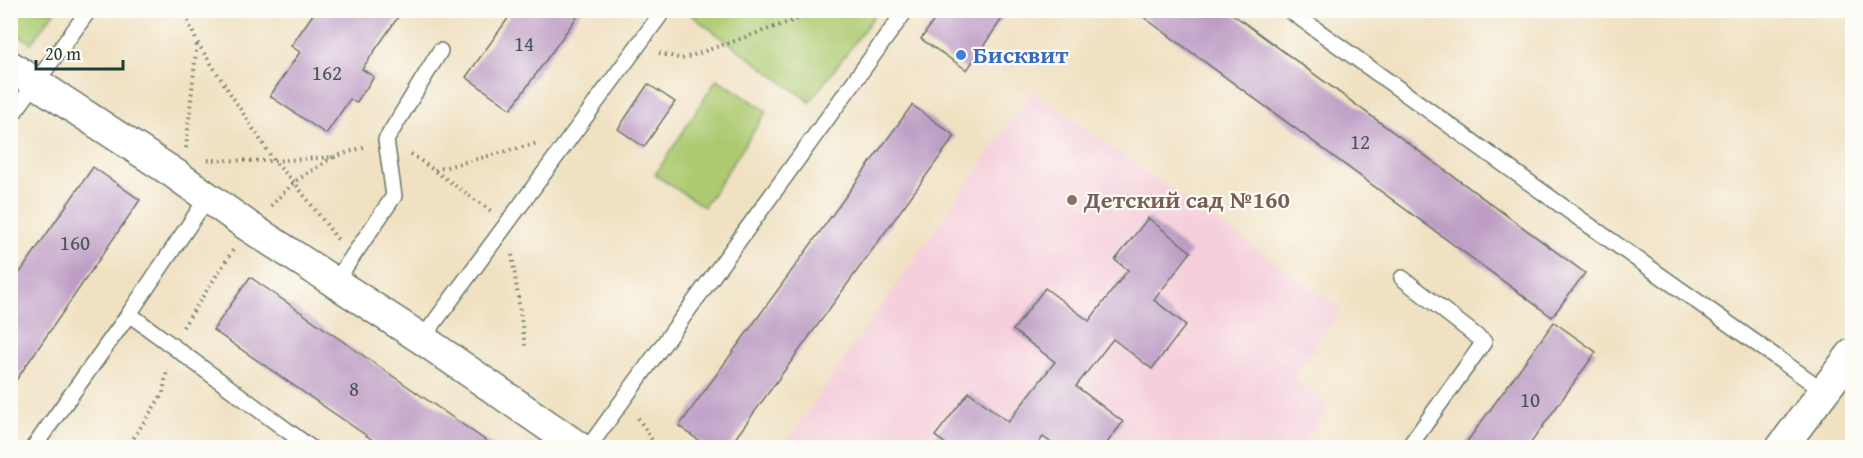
<svg xmlns="http://www.w3.org/2000/svg" width="1863" height="458" font-family="'Gentium Book Plus',serif">
  <style>
    .built { fill: #f5cfdb }
    .green { fill: #adca71; stroke: #668452; stroke-width: 1.5 }
    .building { fill: #be9dc5 }
    .lines { fill: none; stroke-linecap: round; stroke-linejoin: round }
    .service-casing { stroke: #687666; stroke-width: 18 }
    .minor-casing { stroke: #687666; stroke-width: 33 }
    .path { stroke: #687666; stroke-width: 4; stroke-dasharray: 1.5 4.5; stroke-linecap: butt }
    .service { stroke: #fff; stroke-width: 15 }
    .minor { stroke: #fff; stroke-width: 30 }
    .shop-dot { fill: #3f7fe0; stroke: #fdfcf7; stroke-width: 2 }
    .education-dot { fill: #8d6e63; stroke: #fdfcf7; stroke-width: 2 }
    .labels { text-anchor: middle; stroke-width: 4.5; stroke-linejoin: round; paint-order: stroke }
    .number-label { font-size: 21px; fill: #475558 }
    .shop-label { font-size: 24px; font-weight: bold; fill: #366cbe; stroke: #fdfcf7; text-anchor: start }
    .education-label { font-size: 24px; font-weight: bold; fill: #785e54; stroke: #fdfcf7; text-anchor: start }
  </style>
  <rect width="100%" height="100%" fill="#fdfcf7"/>
  <filter id="ink" filterUnits="userSpaceOnUse"><feTurbulence type="fractalNoise" baseFrequency=".0167" numOctaves="2"/><feDisplacementMap in="SourceGraphic" scale="12" xChannelSelector="R" yChannelSelector="G"/><feConvolveMatrix kernelMatrix="1 2 1 2 8 2 1 2 1" color-interpolation-filters="sRGB"/></filter>
  <filter id="wash" filterUnits="userSpaceOnUse"><feTurbulence type="fractalNoise" baseFrequency=".008" numOctaves="4" result="noise"/><feDisplacementMap in="SourceGraphic" scale="24" xChannelSelector="R" yChannelSelector="G"/><feGaussianBlur stdDeviation="1.35" result="paint"/><feColorMatrix in="noise" values="0 0 0 0 0 0 0 0 0 0 0 0 0 0 0 0 0 1.4 0 .05"/><feComposite in="paint" operator="in"/></filter>
  <g filter="url(#wash)">
    <rect width="100%" height="100%" fill="#f0e1c2"/>
    <path class="built" d="M 1032,91 L 1342,309 L 1293,378 L 1330,405 L 1300,447 L 782,448 Z"/>
    <g class="green">
      <path d="M 695,10 L 878,10 L 878,11 L 810,102 L 691,15 Z"/>
      <path d="M 10,11 L 11,10 L 55,11 L 31,43 L 11,30 Z"/>
      <path d="M 717,79 L 767,111 L 704,207 L 655,175 Z"/>
    </g>
    <g id="blocks">
      <g class="building">
        <path d="M 316,10 L 403,10 L 362,69 L 374,77 L 356,103 L 350,99 L 326,134 L 270,96 L 300,52 L 291,46 Z"/>
        <path d="M 514,10 L 582,10 L 511,109 L 466,77 Z"/>
        <path d="M 941,10 L 1008,10 L 967,70 L 921,39 Z"/>
        <path d="M 1134,10 L 1227,10 L 1585,273 L 1552,317 Z"/>
        <path d="M 648,84 L 675,102 L 644,147 L 618,129 Z"/>
        <path d="M 912,105 L 955,136 L 729,447 L 708,447 L 679,426 Z"/>
        <path d="M 93,167 L 140,200 L 10,389 L 10,287 Z"/>
        <path d="M 1148,218 L 1191,252 L 1154,300 L 1186,325 L 1152,369 L 1113,339 L 1076,386 L 1123,422 L 1104,447 L 1057,447 L 1043,437 L 1037,445 L 1041,447 L 950,447 L 935,436 L 969,392 L 1008,422 L 1055,362 L 1013,330 L 1045,288 L 1089,321 L 1128,270 L 1115,260 Z"/>
        <path d="M 250,277 L 495,447 L 383,447 L 213,330 Z"/>
        <path d="M 1554,322 L 1596,352 L 1528,447 L 1463,447 Z"/>
      </g>
    </g>
  </g>
  <g filter="url(#ink)">
    <use href="#blocks" fill-opacity="0" stroke="#687666" stroke-width="1.5"/>
    <g class="lines">
      <g class="service-casing">
        <g id="service">
          <path d="M 1289,10 L 1569,211 L 1824,391"/>
          <path d="M 10,118 L 89,10"/>
          <path d="M 208,197 L 129,314 L 311,448"/>
          <path d="M 1402,278 L 1484,342 L 1408,448"/>
          <path d="M 335,282 L 394,196 L 386,140 L 440,51"/>
          <path d="M 422,339 L 664,10"/>
          <path d="M 33,448 L 129,314"/>
          <path d="M 588,448 L 906,10"/>
        </g>
      </g>
      <g class="minor-casing">
        <g id="minor">
          <path d="M 10,66 L 175,174 L 248,226 L 422,339 L 580,448"/>
          <path d="M 1781,448 L 1852,354"/>
        </g>
      </g>
      <g class="path">
        <path d="M 183,10 L 197,42 L 274,161 L 294,182 L 338,240"/>
        <path d="M 659,53 L 682,59 L 824,10"/>
        <path d="M 186,148 L 197,42"/>
        <path d="M 411,154 L 491,211"/>
        <path d="M 208,160 L 274,161 L 334,157 L 364,147"/>
        <path d="M 435,170 L 538,143"/>
        <path d="M 271,206 L 294,182 L 333,157"/>
        <path d="M 512,255 L 525,346"/>
        <path d="M 183,327 L 233,250"/>
        <path d="M 638,418 L 657,448"/>
        <path d="M 127,448 L 163,393 L 167,369"/>
      </g>
      <use href="#service" class="service"/>
      <use href="#minor" class="minor"/>
    </g>
  </g>
  <circle class="shop-dot" cx="961" cy="55" r="6"/>
  <circle class="education-dot" cx="1072" cy="200" r="6"/>
  <g class="labels">
    <g class="number-label">
      <text x="524" y="51">14</text>
      <text x="327" y="80">162</text>
      <text x="1360" y="149">12</text>
      <text x="75" y="250">160</text>
      <text x="354" y="396">8</text>
      <text x="1530" y="407">10</text>
    </g>
    <g class="shop-label">
      <text x="973" y="63">Бисквит</text>
    </g>
    <g class="education-label">
      <text x="1084" y="208">Детский сад №160</text>
    </g>
  </g>
  <rect width="1863" height="458" fill="none" stroke="#fdfcf7" stroke-width="36"/>
  <path d="M36 60v9h87v-9" fill="none" stroke="#1f3d34" stroke-width="3"/>
  <text x="45" y="60" font-size="18" fill="#1f3d34" stroke="#fdfcf7" stroke-width="4.5" paint-order="stroke">20 m</text>
</svg>
